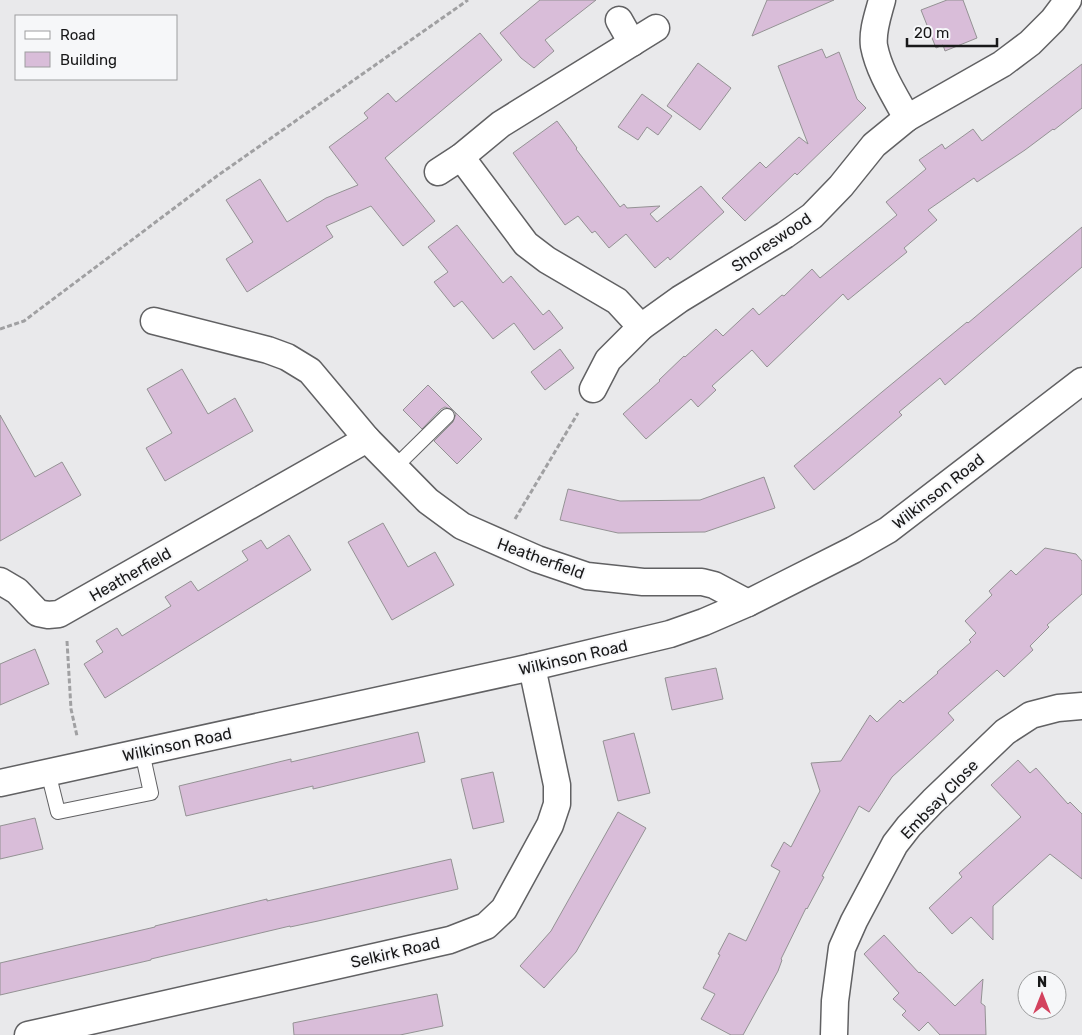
<svg xmlns="http://www.w3.org/2000/svg" width="1082" height="1035" font-family="Rubik,sans-serif">
  <style>
    .building { fill: #d9bdd9; stroke: #949294 }
    .lines { fill: none; stroke-linecap: round; stroke-linejoin: round }
    .lane-casing { stroke: #616163; stroke-width: 16 }
    .street-casing { stroke: #616163; stroke-width: 29 }
    .path { stroke: #a0a0a2; stroke-width: 3; stroke-dasharray: 5 2.5; stroke-linecap: butt }
    .lane { stroke: #fff; stroke-width: 14 }
    .street { stroke: #fff; stroke-width: 26 }
    .labels { text-anchor: middle; stroke-width: 4; stroke-linejoin: round; paint-order: stroke }
    .street-label { font-size: 16px; fill: #181819; stroke: #f6f7f9 }
  </style>
  <rect width="100%" height="100%" fill="#e9e9eb"/>
  <g class="building">
    <path d="M 540,0 L 596,0 L 545,40 L 554,51 L 534,68 L 521,58 L 500,33 Z"/>
    <path d="M 767,0 L 834,0 L 752,36 Z"/>
    <path d="M 947,0 L 963,0 L 977,38 L 945,51 L 943,45 L 936,48 L 921,10 Z"/>
    <path d="M 480,33 L 502,60 L 385,158 L 435,221 L 403,246 L 371,206 L 326,226 L 333,237 L 247,292 L 226,259 L 253,242 L 226,200 L 260,179 L 287,222 L 326,198 L 358,185 L 329,147 L 368,118 L 364,113 L 388,93 L 396,102 Z"/>
    <path d="M 822,49 L 826,58 L 839,52 L 857,99 L 866,108 L 797,175 L 795,173 L 745,221 L 722,198 L 760,162 L 766,168 L 799,137 L 808,144 L 778,66 Z"/>
    <path d="M 698,63 L 731,88 L 700,130 L 667,106 Z"/>
    <path d="M 1082,64 L 1082,108 L 1054,130 L 1053,129 L 1025,150 L 977,182 L 974,178 L 928,210 L 937,220 L 904,248 L 907,252 L 848,300 L 843,294 L 767,367 L 752,350 L 712,386 L 716,390 L 698,407 L 691,399 L 646,439 L 623,414 L 660,381 L 659,380 L 684,356 L 685,357 L 716,329 L 723,336 L 753,308 L 759,315 L 782,295 L 784,296 L 812,269 L 820,278 L 897,215 L 886,202 L 926,169 L 919,160 L 942,144 L 945,149 L 973,129 L 982,141 Z"/>
    <path d="M 642,94 L 672,116 L 658,135 L 647,127 L 638,140 L 618,127 Z"/>
    <path d="M 557,121 L 577,148 L 576,149 L 620,207 L 624,204 L 627,208 L 660,206 L 650,214 L 657,222 L 701,186 L 724,212 L 670,260 L 668,257 L 655,268 L 626,234 L 609,248 L 595,231 L 592,233 L 578,216 L 565,225 L 513,153 Z"/>
    <path d="M 457,225 L 503,283 L 511,276 L 543,315 L 549,310 L 563,328 L 534,350 L 514,323 L 493,339 L 462,301 L 454,307 L 434,282 L 448,272 L 428,247 Z"/>
    <path d="M 1082,227 L 1082,267 L 945,385 L 940,378 L 899,412 L 902,415 L 814,490 L 794,466 L 882,392 L 967,322 L 968,323 Z"/>
    <path d="M 560,349 L 574,368 L 545,390 L 531,372 Z"/>
    <path d="M 182,369 L 208,414 L 235,398 L 253,431 L 165,481 L 146,448 L 172,433 L 147,389 Z"/>
    <path d="M 428,385 L 482,439 L 457,464 L 434,441 L 453,422 L 456,414 L 453,410 L 445,407 L 441,409 L 422,429 L 403,410 Z"/>
    <path d="M 0,415 L 35,477 L 62,462 L 81,495 L 0,541 Z"/>
    <path d="M 764,477 L 775,508 L 705,532 L 618,533 L 560,520 L 568,489 L 620,501 L 700,500 Z"/>
    <path d="M 383,523 L 408,567 L 435,552 L 454,585 L 392,620 L 348,542 Z"/>
    <path d="M 289,535 L 311,570 L 105,698 L 84,664 L 103,652 L 96,641 L 117,628 L 122,636 L 171,606 L 165,597 L 191,581 L 198,591 L 248,560 L 242,551 L 261,540 L 267,549 Z"/>
    <path d="M 1045,548 L 1076,554 L 1082,561 L 1082,594 L 1047,625 L 1049,627 L 1030,646 L 1033,650 L 1004,677 L 997,670 L 948,713 L 954,720 L 892,777 L 869,812 L 859,806 L 822,876 L 824,877 L 807,909 L 806,908 L 781,959 L 782,960 L 778,971 L 743,1035 L 731,1035 L 701,1019 L 715,994 L 703,988 L 720,955 L 718,954 L 729,933 L 746,941 L 780,871 L 771,866 L 784,842 L 791,847 L 820,791 L 811,763 L 841,761 L 870,715 L 877,722 L 900,700 L 903,703 L 938,673 L 937,672 L 971,642 L 969,640 L 976,633 L 965,621 L 992,595 L 989,591 L 1011,570 L 1016,575 Z"/>
    <path d="M 35,649 L 49,684 L 0,705 L 0,664 Z"/>
    <path d="M 716,668 L 723,699 L 672,710 L 665,678 Z"/>
    <path d="M 418,732 L 425,762 L 313,789 L 313,786 L 186,816 L 179,786 L 291,759 L 291,762 Z"/>
    <path d="M 634,733 L 650,793 L 618,801 L 603,741 Z"/>
    <path d="M 1018,760 L 1030,773 L 1036,768 L 1068,804 L 1070,802 L 1082,814 L 1082,879 L 1050,854 L 993,906 L 993,940 L 971,917 L 952,934 L 929,908 L 962,877 L 959,873 L 1021,817 L 991,785 Z"/>
    <path d="M 493,772 L 504,822 L 473,829 L 461,779 Z"/>
    <path d="M 618,812 L 646,828 L 576,952 L 544,988 L 520,966 L 551,931 Z"/>
    <path d="M 35,818 L 43,849 L 0,859 L 0,826 Z"/>
    <path d="M 451,859 L 458,889 L 318,921 L 290,927 L 290,926 L 151,959 L 151,960 L 0,995 L 0,963 L 155,927 L 155,926 L 267,899 L 267,901 Z"/>
    <path d="M 884,935 L 919,973 L 920,972 L 955,1006 L 983,979 L 981,1003 L 985,1006 L 986,1035 L 940,1035 L 928,1022 L 919,1031 L 902,1015 L 906,1011 L 893,999 L 899,993 L 864,954 Z"/>
    <path d="M 437,994 L 443,1026 L 400,1035 L 294,1035 L 293,1023 Z"/>
  </g>
  <g class="lines">
    <g class="lane-casing">
      <g id="lane">
        <path d="M 395,467 L 447,416"/>
        <path d="M 48,772 L 58,812 L 151,793 L 142,752"/>
      </g>
    </g>
    <g class="street-casing">
      <g id="street">
        <path d="M 882,0 C 878,15 872,31 874,46 C 879,72 895,96 907,118"/>
        <path d="M 619,20 L 632,43"/>
        <path d="M 461,157 L 526,244 L 547,260 L 617,301 L 641,327"/>
        <path d="M 438,172 L 461,157 L 501,124 L 656,28"/>
        <path d="M 154,321 L 268,350 L 287,357 L 310,371 L 367,439 L 428,501 L 462,526 L 537,559 L 587,576 L 643,582 L 702,582 L 714,585 L 748,603"/>
        <path d="M 593,389 L 608,360 L 641,327 L 680,299 L 785,235 L 812,216 L 841,186 L 874,145 L 907,118 L 1002,64 L 1030,43 L 1053,20 L 1068,0"/>
        <path d="M 0,581 L 17,591 L 38,613 L 48,615 L 59,614 L 367,439"/>
        <path d="M 0,783 L 532,667 L 670,634 L 704,622 L 748,603 L 853,550 L 888,530 L 1082,381"/>
        <path d="M 28,1035 L 450,940 L 486,926 L 504,909 L 550,825 L 557,804 L 557,785 L 532,667"/>
        <path d="M 834,1035 L 835,1001 L 842,948 L 854,921 L 895,844 L 909,826 L 933,801 L 1005,732 L 1031,715 L 1058,708 L 1082,706"/>
      </g>
    </g>
    <g class="path">
      <path d="M 0,329 L 24,321 L 217,176 L 468,0"/>
      <path d="M 515,519 L 578,413"/>
      <path d="M 67,641 L 71,709 L 77,736"/>
    </g>
    <use href="#lane" class="lane"/>
    <use href="#street" class="street"/>
  </g>
  <g class="labels">
    <g class="street-label">
      <text transform="translate(771 242) rotate(-34)" y="6">Shoreswood</text>
      <text transform="translate(938 491) rotate(-38)" y="6">Wilkinson Road</text>
      <text transform="translate(541 558) rotate(20)" y="6">Heatherfield</text>
      <text transform="translate(130 574) rotate(-30)" y="6">Heatherfield</text>
      <text transform="translate(573 657) rotate(-13)" y="6">Wilkinson Road</text>
      <text transform="translate(177 744) rotate(-12)" y="6">Wilkinson Road</text>
      <text transform="translate(939 799) rotate(-46)" y="6">Embsay Close</text>
      <text transform="translate(395 952) rotate(-13)" y="6">Selkirk Road</text>
    </g>
  </g>
  <rect x="15" y="15" width="162" height="65" fill="#f6f7f9" stroke="#9d9e9f"/>
  <rect x="25" y="31" width="25" height="8" fill="#ffffff" stroke="#9d9e9f"/>
  <text x="60" y="40" font-size="15" fill="#181819">Road</text>
  <rect x="25" y="52" width="25" height="15" fill="#d9bdd9" stroke="#9d9e9f"/>
  <text x="60" y="65" font-size="15" fill="#181819">Building</text>
  <g transform="translate(1042 995)"><circle r="24" fill="#f6f7f9" stroke="#9d9e9f"/>
  <path d="M0-4L9 19L0 12L-9 19Z" fill="#d3425e"/>
  <text y="-8" font-size="14" font-weight="bold" text-anchor="middle" fill="#181819">N</text>
  </g>
  <path d="M907 38v8h90v-8" fill="none" stroke="#181819" stroke-width="2.5"/>
  <text x="914" y="38" font-size="15" fill="#181819" stroke="#f6f7f9" stroke-width="4" paint-order="stroke">20 m</text>
</svg>
